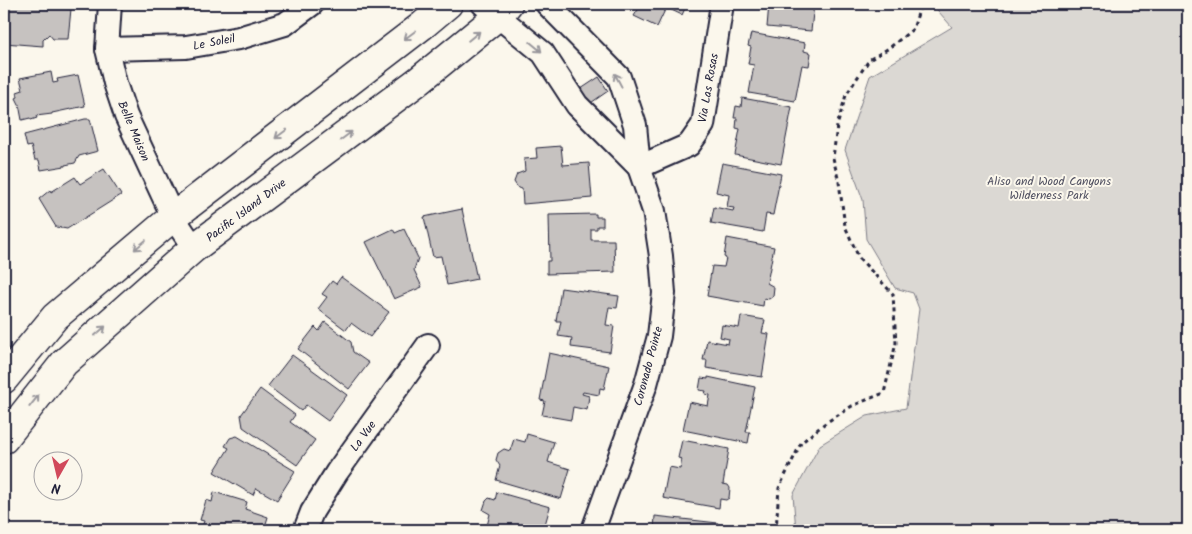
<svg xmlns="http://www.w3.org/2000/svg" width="1192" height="534" font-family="Kalam,sans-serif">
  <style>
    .green { fill: #dbd8d3; stroke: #7e7d87 }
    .building { fill: #c6c2c0; stroke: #22223b }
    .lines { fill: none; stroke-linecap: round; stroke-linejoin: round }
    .minor-casing { stroke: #22223b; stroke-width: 26 }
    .secondary-casing { stroke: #22223b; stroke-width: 31 }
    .path { stroke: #22223b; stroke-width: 3; stroke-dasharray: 4 4; stroke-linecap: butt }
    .minor { stroke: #fbf7ec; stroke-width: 22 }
    .secondary { stroke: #fbf7ec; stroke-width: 28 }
    .oneway { stroke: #99979c }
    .labels { text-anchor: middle; stroke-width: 4; stroke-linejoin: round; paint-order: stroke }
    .street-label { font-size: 12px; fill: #22223b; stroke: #fbf7ec }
    .park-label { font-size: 12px; fill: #505061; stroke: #fbf7ec }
  </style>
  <rect width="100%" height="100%" fill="#fbf7ec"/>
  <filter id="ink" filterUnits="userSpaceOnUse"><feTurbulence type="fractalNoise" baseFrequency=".02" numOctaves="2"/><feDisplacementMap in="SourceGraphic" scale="10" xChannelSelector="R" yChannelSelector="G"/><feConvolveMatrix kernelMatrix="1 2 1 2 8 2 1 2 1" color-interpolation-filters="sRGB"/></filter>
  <g filter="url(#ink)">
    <path class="green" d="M 932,4 L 1188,4 L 1188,530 L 796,530 L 793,495 L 820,445 L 867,416 L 906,408 L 919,309 L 913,293 L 895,288 L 866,239 L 863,200 L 845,150 L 870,76 L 952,27 Z"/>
    <g class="building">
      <path d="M 10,4 L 71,9 L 68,39 L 53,39 L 49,34 L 43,40 L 43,46 L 4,43 L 4,11 Z"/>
      <path d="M 630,4 L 687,4 L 682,15 L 661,5 L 660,8 L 665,10 L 657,27 L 634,16 L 639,8 Z"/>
      <path d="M 769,4 L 814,4 L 811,31 L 767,27 Z"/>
      <path d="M 751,33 L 805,43 L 804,51 L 811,53 L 809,66 L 802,65 L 795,101 L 749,93 L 754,65 L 748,64 L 751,47 L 748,46 Z"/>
      <path d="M 51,72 L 53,83 L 58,82 L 57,79 L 78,75 L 85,106 L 52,113 L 52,114 L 36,116 L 37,118 L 31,120 L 30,118 L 22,120 L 19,104 L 16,98 L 18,97 L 17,92 L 23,90 L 20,78 Z"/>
      <path d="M 599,77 L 608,91 L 585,107 L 575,93 Z"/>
      <path d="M 742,98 L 792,107 L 781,164 L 735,155 L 740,129 L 736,128 L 737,118 L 734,118 L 736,106 L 741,107 Z"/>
      <path d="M 85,119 L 90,119 L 98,151 L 79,156 L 75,163 L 65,165 L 65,166 L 41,170 L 39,160 L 35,160 L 31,146 L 27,147 L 24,135 Z"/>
      <path d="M 561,146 L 563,165 L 589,163 L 592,198 L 523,204 L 522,189 L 518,188 L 514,182 L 517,174 L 525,171 L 524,159 L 537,158 L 536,148 Z"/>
      <path d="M 722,163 L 781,174 L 773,215 L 766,214 L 763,232 L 711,223 L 714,207 L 733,211 L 734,208 L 727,207 L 729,195 L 716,192 Z"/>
      <path d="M 104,169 L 121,195 L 67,229 L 56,227 L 39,199 L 50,190 L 51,192 L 75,177 L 80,184 Z"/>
      <path d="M 462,209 L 477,279 L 447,285 L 441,256 L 433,257 L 424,217 Z"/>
      <path d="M 596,214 L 596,217 L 603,217 L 603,226 L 597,226 L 597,229 L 591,229 L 591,240 L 614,240 L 615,272 L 547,274 L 547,261 L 550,261 L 549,215 Z"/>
      <path d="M 393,229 L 395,233 L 404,229 L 418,258 L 414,270 L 422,287 L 394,299 L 366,242 Z"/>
      <path d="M 727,238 L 774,247 L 767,283 L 774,287 L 773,296 L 769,299 L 764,298 L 763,306 L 707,296 L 712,266 L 724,267 L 726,258 L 724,257 Z"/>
      <path d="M 341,277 L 389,312 L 370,337 L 351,323 L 346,330 L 318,309 L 327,297 L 322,294 L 332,281 L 336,284 Z"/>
      <path d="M 561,288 L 619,296 L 617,308 L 609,307 L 606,325 L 614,326 L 610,352 L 571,347 L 572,338 L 558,336 L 561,321 L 556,321 Z"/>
      <path d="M 741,316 L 765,320 L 762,333 L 769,334 L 762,377 L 706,368 L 707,360 L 703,360 L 707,340 L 728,344 L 729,339 L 720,337 L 722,325 L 739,328 Z"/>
      <path d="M 325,322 L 351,342 L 353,352 L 369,363 L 349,389 L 298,349 L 315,327 L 319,331 Z"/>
      <path d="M 549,353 L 609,366 L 604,389 L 600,388 L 599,395 L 583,392 L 582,394 L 589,396 L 587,410 L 573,407 L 571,420 L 542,415 L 545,401 L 540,400 Z"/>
      <path d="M 292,355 L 347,395 L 328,421 L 306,405 L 301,411 L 268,386 Z"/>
      <path d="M 708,377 L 755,387 L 746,432 L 750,432 L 748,443 L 683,430 L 689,402 L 708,406 L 710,395 L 705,394 L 706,391 L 699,390 L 701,378 L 708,379 Z"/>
      <path d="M 260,389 L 295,415 L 290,422 L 315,440 L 297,465 L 243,427 L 241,415 Z"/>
      <path d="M 527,434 L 554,442 L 548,462 L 570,469 L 561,499 L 496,480 L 500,466 L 496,460 L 498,453 L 504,449 L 510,451 L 514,439 L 525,442 Z"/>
      <path d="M 237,436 L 295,471 L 277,500 L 256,488 L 253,495 L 214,472 L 229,448 L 225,446 L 230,438 Z"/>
      <path d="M 682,440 L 729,449 L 723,484 L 728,485 L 730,488 L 729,498 L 726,500 L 720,499 L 719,508 L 663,498 L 669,467 L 680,469 L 682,459 L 678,458 Z"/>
      <path d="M 214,492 L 247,502 L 245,509 L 268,517 L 264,530 L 201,530 L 204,521 L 200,520 L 206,500 L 212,502 Z"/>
      <path d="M 497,492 L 550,507 L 544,528 L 540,526 L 539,530 L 486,530 L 490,514 L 483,510 L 486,501 L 489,498 L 495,500 Z"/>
      <path d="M 655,516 L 718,523 L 717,530 L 654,530 Z"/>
    </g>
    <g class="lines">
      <g class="minor-casing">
        <g id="minor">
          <path d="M 110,4 L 107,49 L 115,83 L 126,116 L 173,217 L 194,248"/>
          <path d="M 483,4 L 543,53 L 577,105 L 639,167"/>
          <path d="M 547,4 L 619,77 L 635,125 L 639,167 L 654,211 L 661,256 L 664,293 L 659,336 L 646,384 L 593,530"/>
          <path d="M 107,49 L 186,47 L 239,38 L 285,24 L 312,4"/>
          <path d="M 639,167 L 689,145 L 703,125 L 722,4"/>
          <path d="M 305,530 L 312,512 L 337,472 L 428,345"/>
        </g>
      </g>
      <g class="secondary-casing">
        <g id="secondary">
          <path d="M 4,379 L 55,317 L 173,217 L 423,25 L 448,4"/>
          <path d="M 4,439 L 64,363 L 194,248 L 417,82 L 498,16 L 508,4"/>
        </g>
      </g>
      <path class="path" d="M 776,530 L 779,488 L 801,443 L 824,424 L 852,406 L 884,393 L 896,343 L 893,294 L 859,258 L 845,226 L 839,182 L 833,158 L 837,126 L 846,95 L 869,60 L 889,48 L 913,29 L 921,4"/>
      <use href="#minor" class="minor"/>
      <use href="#secondary" class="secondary"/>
    </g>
    <defs><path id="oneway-shaft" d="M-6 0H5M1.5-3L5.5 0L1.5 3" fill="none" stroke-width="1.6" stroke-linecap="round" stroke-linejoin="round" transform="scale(1.25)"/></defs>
    <g class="oneway">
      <use href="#oneway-shaft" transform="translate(410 35) rotate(143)"/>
      <use href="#oneway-shaft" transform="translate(474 36) rotate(-39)"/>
      <use href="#oneway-shaft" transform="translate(536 47) rotate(40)"/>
      <use href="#oneway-shaft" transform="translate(618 80) rotate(-118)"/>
      <use href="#oneway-shaft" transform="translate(281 134) rotate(143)"/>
      <use href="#oneway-shaft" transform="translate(346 136) rotate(-37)"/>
      <use href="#oneway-shaft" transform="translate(140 245) rotate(140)"/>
      <use href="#oneway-shaft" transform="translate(100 331) rotate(-41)"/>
      <use href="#oneway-shaft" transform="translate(34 401) rotate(-52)"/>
    </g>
  </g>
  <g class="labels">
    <g class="street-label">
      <text transform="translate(214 42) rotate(-11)" y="4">Le Soleil</text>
      <text transform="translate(708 88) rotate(-80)" y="4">Via Las Rosas</text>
      <text transform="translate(134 131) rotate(67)" y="4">Belle Maison</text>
      <text transform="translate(246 210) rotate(-37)" y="4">Pacific Island Drive</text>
      <text transform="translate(648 366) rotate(-75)" y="4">Coronado Pointe</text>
      <text transform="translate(363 436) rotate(-54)" y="4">La Vue</text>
    </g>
    <g class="park-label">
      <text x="1049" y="185">Aliso and Wood Canyons<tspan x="1049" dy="14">Wilderness Park</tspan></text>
    </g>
  </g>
  <rect width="1192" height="534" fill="none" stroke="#fbf7ec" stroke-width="20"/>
  <rect x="10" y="10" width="1172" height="514" fill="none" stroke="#22223b" stroke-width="2" filter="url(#ink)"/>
  <g transform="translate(58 476) rotate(188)"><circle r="24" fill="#fbf7ec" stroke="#a4a2a5"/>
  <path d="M0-4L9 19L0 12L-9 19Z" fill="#d1495b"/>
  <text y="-8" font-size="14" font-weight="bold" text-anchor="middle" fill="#22223b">N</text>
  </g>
</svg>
